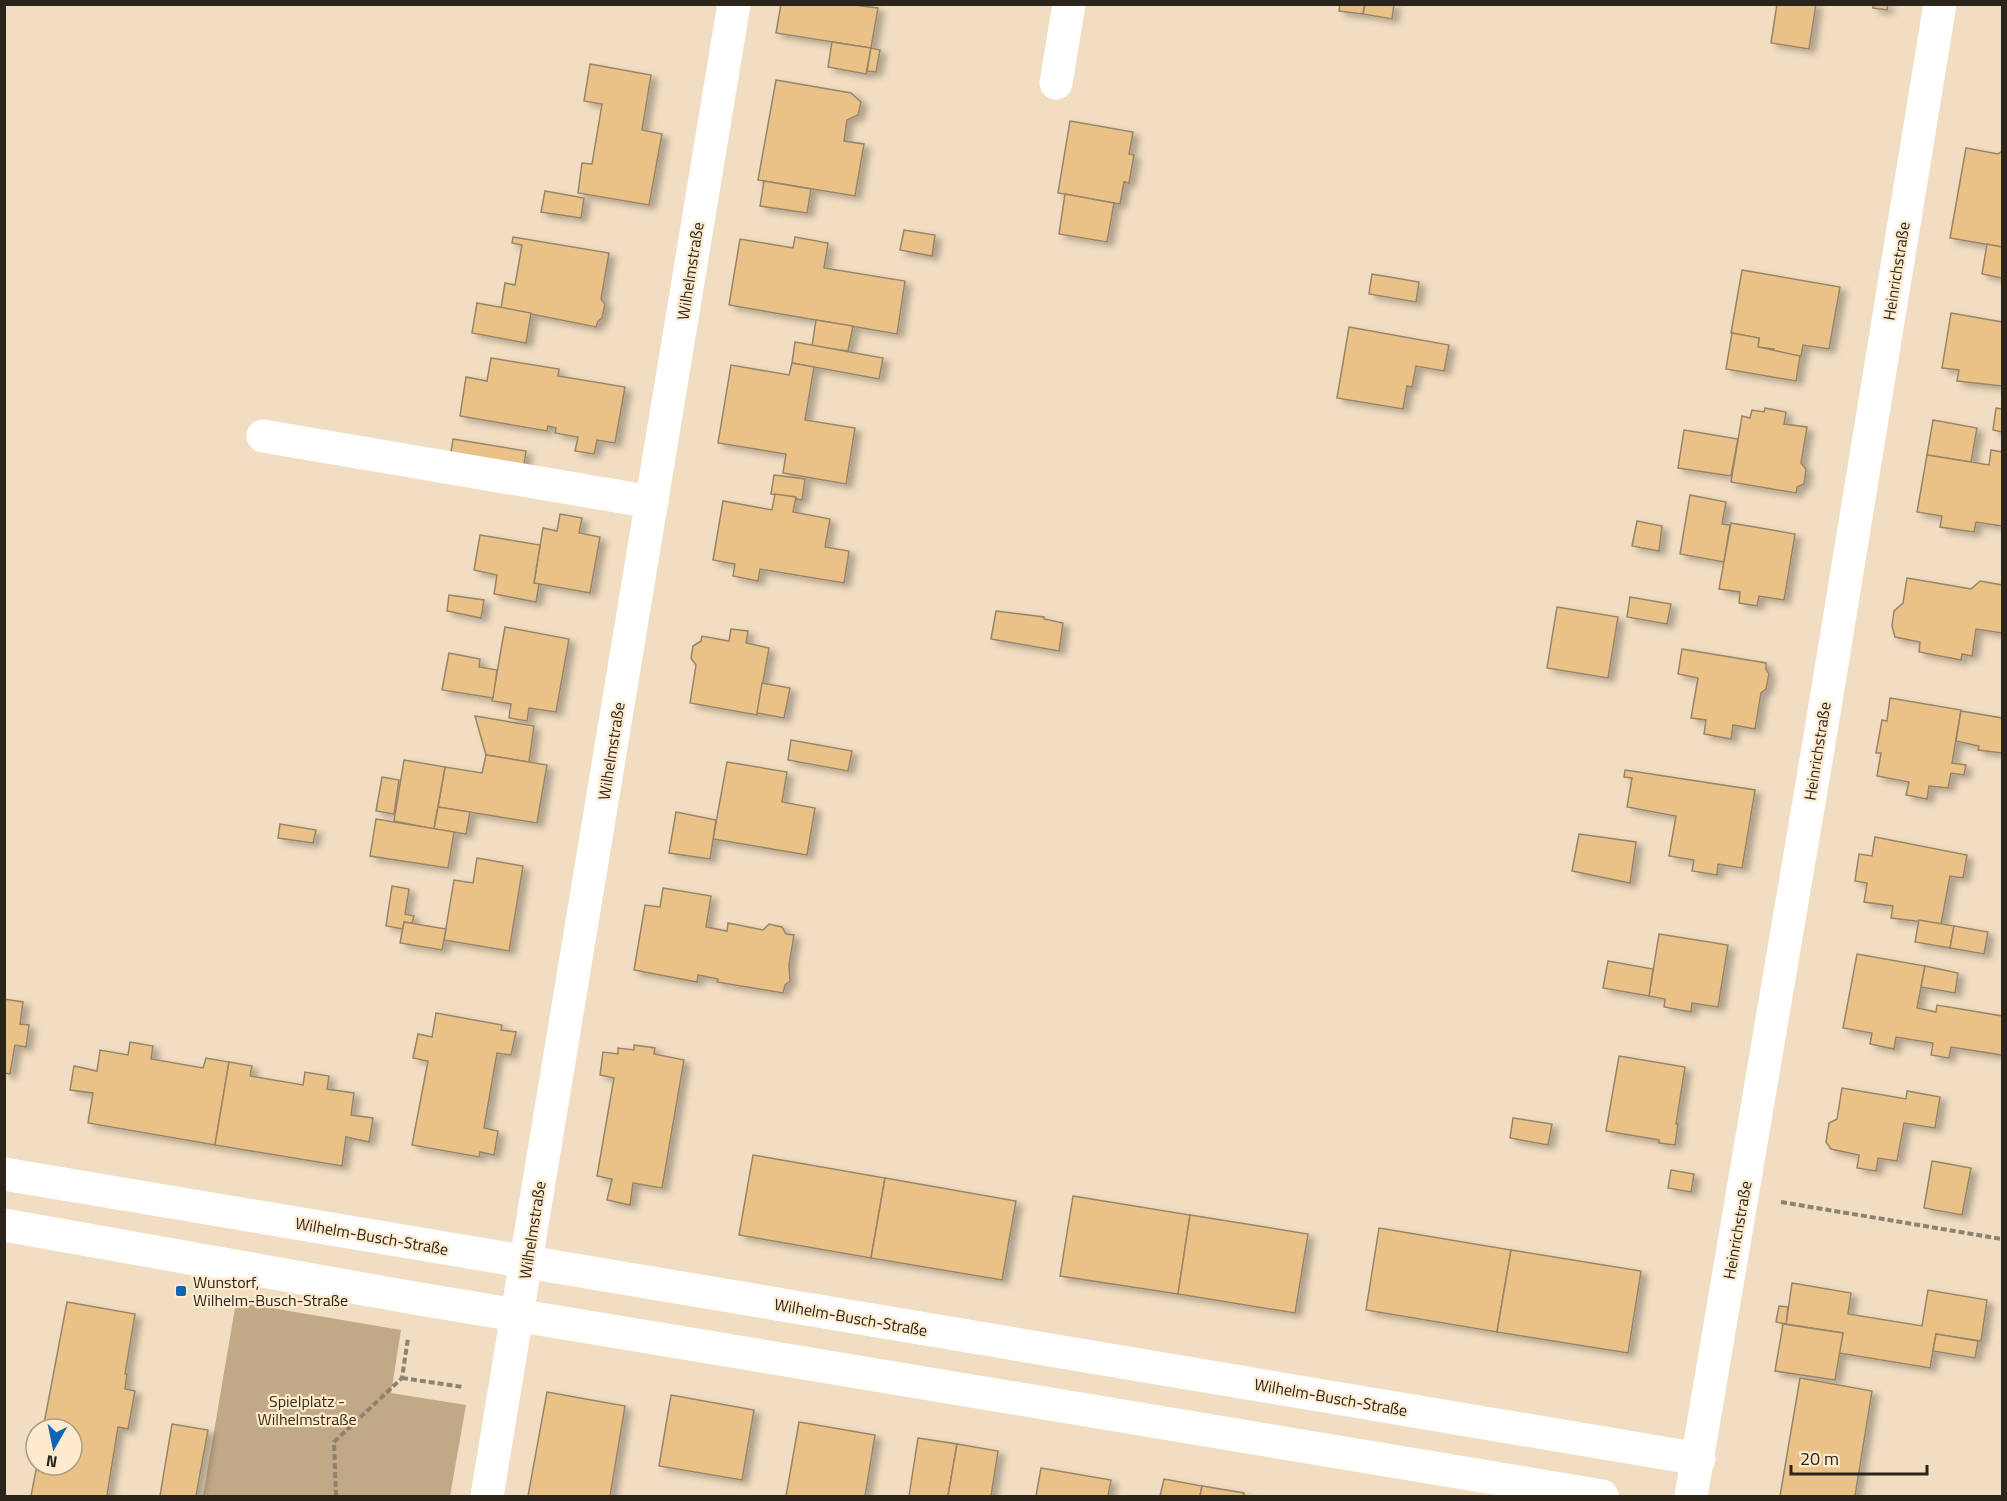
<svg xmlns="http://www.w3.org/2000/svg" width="2007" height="1501" font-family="'Titillium Web',sans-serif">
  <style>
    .green { fill: #c1a987 }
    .building { fill: #eac186; stroke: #97856b; stroke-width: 1.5; filter: url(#shadow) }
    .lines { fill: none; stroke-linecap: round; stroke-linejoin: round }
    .path { stroke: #8e816e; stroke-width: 4; stroke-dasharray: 6 3; stroke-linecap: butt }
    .minor { stroke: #fff; stroke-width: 33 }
    .poi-dot { fill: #1164b2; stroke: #feeace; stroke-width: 2 }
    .labels { text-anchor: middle; stroke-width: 4.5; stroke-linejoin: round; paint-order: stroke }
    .street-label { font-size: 16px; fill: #2b241a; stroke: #feeace }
    .poi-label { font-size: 16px; fill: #2b241a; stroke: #feeace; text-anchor: start }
    .park-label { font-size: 16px; fill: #3c2b10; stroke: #feeace }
  </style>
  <defs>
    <filter id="shadow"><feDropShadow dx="6" dy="4" stdDeviation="3" flood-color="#0004"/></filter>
  </defs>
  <rect width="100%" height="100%" fill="#f1ddc1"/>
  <path class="green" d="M 236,1302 L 401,1330 L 391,1393 L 466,1405 L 450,1496 L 203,1496 Z"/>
  <g class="building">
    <path d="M 781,4 L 846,4 L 878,8 L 871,48 L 776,33 Z"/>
    <path d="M 1340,4 L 1365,4 L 1363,14 L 1339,11 Z"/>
    <path d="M 1365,4 L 1394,4 L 1392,19 L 1363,14 Z"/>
    <path d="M 1777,4 L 1816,4 L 1809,49 L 1771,43 Z"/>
    <path d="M 1873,4 L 1888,4 L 1887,10 L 1873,8 Z"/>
    <path d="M 832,42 L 871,48 L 866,74 L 828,67 Z"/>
    <path d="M 871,48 L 880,50 L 876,72 L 867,71 Z"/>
    <path d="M 590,64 L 651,75 L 642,130 L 662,134 L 649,205 L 578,193 L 582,163 L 592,164 L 602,104 L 584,101 Z"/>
    <path d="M 776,80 L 851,93 L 861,102 L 858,115 L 847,120 L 844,141 L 864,144 L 855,196 L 758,180 Z"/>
    <path d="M 1070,121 L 1133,132 L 1129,154 L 1134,155 L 1129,183 L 1124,182 L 1120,204 L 1058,193 Z"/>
    <path d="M 1966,148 L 1998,154 L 2002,151 L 2002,247 L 1950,238 Z"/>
    <path d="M 764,181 L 811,189 L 807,213 L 760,206 Z"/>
    <path d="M 545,191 L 584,198 L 581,218 L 541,212 Z"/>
    <path d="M 1065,194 L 1114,203 L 1107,242 L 1059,234 Z"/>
    <path d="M 904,230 L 935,235 L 932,256 L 900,250 Z"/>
    <path d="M 513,237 L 609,253 L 601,299 L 605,304 L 602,318 L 598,321 L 596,327 L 501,308 L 505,283 L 515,285 L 522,245 L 512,243 Z"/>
    <path d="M 795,237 L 828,243 L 824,268 L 905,281 L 897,334 L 729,305 L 740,239 L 793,248 Z"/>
    <path d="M 1987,244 L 2002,247 L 2002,278 L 1982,274 Z"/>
    <path d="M 1742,270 L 1840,287 L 1829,349 L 1803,345 L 1801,356 L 1774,352 L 1774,349 L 1758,347 L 1759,338 L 1731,333 Z"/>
    <path d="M 1372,274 L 1419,282 L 1416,302 L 1369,294 Z"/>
    <path d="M 477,303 L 531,313 L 526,343 L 472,333 Z"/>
    <path d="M 1951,313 L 2002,322 L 2002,386 L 1957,381 L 1959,370 L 1942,368 Z"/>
    <path d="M 816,320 L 853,326 L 848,351 L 812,346 Z"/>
    <path d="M 1349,327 L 1449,345 L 1444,371 L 1416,366 L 1412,387 L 1407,386 L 1403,409 L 1337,398 Z"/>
    <path d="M 1732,333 L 1759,338 L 1758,347 L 1800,356 L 1796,381 L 1726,369 Z"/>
    <path d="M 795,342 L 883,358 L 879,379 L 792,363 Z"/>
    <path d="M 491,358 L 559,369 L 558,376 L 625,387 L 615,443 L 597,440 L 594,454 L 575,451 L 578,437 L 555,433 L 556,428 L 548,426 L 547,431 L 460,416 L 466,377 L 487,381 Z"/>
    <path d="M 792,363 L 814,367 L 805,420 L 855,428 L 846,484 L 783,473 L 786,454 L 718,443 L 731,365 L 789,375 Z"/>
    <path d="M 1765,408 L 1786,412 L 1784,424 L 1807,427 L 1801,463 L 1806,469 L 1804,484 L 1797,487 L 1796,493 L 1731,482 L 1742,416 L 1750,418 L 1752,410 L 1764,412 Z"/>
    <path d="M 1996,408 L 2002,409 L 2002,432 L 1993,430 Z"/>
    <path d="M 1933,420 L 1977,428 L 1971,462 L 1927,455 Z"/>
    <path d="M 1684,430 L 1738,439 L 1731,476 L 1678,468 Z"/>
    <path d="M 453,439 L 526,451 L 523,472 L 450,459 Z"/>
    <path d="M 1991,450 L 2002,452 L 2002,526 L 1976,522 L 1974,532 L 1940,527 L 1942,516 L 1917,512 L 1927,455 L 1989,465 Z"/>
    <path d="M 774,475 L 805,479 L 802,500 L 771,494 Z"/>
    <path d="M 775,494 L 796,497 L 793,512 L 830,519 L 825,547 L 849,551 L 844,583 L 760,569 L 758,581 L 733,576 L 735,564 L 713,560 L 723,501 L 772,510 Z"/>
    <path d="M 1690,495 L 1726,502 L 1722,524 L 1730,525 L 1724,562 L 1680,554 Z"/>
    <path d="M 560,514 L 582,518 L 579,533 L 600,537 L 590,593 L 534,583 L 543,528 L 557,531 Z"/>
    <path d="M 1637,521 L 1662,526 L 1659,551 L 1632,546 Z"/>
    <path d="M 1731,523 L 1795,534 L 1784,600 L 1759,596 L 1757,606 L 1739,603 L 1740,592 L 1719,589 Z"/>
    <path d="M 480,535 L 540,545 L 534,583 L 539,584 L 536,602 L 494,594 L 497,575 L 474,570 Z"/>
    <path d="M 1907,578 L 1971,589 L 1980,581 L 2002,585 L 2002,633 L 1976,629 L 1972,656 L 1962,654 L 1961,660 L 1919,652 L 1920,642 L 1895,637 L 1892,626 L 1894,611 L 1903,603 Z"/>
    <path d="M 449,595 L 484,600 L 481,618 L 447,611 Z"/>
    <path d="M 1630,597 L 1671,604 L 1667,624 L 1627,617 Z"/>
    <path d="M 1557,607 L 1618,617 L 1608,678 L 1547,668 Z"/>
    <path d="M 996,611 L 1044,617 L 1044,619 L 1063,623 L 1059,651 L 991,639 Z"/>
    <path d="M 505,627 L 569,639 L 556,712 L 529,708 L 527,721 L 509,718 L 511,704 L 492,701 Z"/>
    <path d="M 731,629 L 748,631 L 746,643 L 769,648 L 757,715 L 690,703 L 696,665 L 691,658 L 693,646 L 701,641 L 702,636 L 729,641 Z"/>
    <path d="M 1682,649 L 1766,663 L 1766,669 L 1769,674 L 1766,689 L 1761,693 L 1755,729 L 1733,725 L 1731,739 L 1704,734 L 1706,720 L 1691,718 L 1698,678 L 1678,674 Z"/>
    <path d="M 449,653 L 480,659 L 479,667 L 497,670 L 493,698 L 442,690 Z"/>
    <path d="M 762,683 L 790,688 L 784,718 L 757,713 Z"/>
    <path d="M 1890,698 L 1961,710 L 1952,763 L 1966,765 L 1964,775 L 1951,773 L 1948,788 L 1929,786 L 1927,799 L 1906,795 L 1909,782 L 1877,776 L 1881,753 L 1876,753 L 1882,720 L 1887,721 Z"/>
    <path d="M 1961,711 L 2002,718 L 2002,753 L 1978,750 L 1979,746 L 1956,741 Z"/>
    <path d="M 475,716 L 534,726 L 529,762 L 486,755 Z"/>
    <path d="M 791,740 L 852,751 L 848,771 L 788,760 Z"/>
    <path d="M 486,755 L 547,765 L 537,823 L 438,807 L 445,767 L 482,773 Z"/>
    <path d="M 404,760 L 445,767 L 434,829 L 394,821 Z"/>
    <path d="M 727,762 L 787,772 L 782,802 L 815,808 L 807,855 L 713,839 Z"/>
    <path d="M 1625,770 L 1755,790 L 1742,868 L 1718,864 L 1717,875 L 1692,871 L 1694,860 L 1669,856 L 1676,816 L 1627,807 L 1632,778 L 1624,777 Z"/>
    <path d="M 382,777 L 399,780 L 394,814 L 376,811 Z"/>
    <path d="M 438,807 L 470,812 L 466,834 L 434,829 Z"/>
    <path d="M 676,812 L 716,820 L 710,859 L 669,853 Z"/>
    <path d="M 376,819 L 454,832 L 448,868 L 370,856 Z"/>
    <path d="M 280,824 L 316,830 L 313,843 L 278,838 Z"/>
    <path d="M 1579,834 L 1636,842 L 1630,883 L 1572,871 Z"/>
    <path d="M 1875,837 L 1967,855 L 1963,878 L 1950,876 L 1941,924 L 1891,918 L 1893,906 L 1864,902 L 1867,883 L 1855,881 L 1859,854 L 1872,856 Z"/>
    <path d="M 477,858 L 523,866 L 509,951 L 444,940 L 454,880 L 473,883 Z"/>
    <path d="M 392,886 L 409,889 L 405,914 L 414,916 L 412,923 L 404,922 L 403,929 L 386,926 Z"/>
    <path d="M 663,888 L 711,896 L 706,927 L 727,931 L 728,923 L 763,930 L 769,924 L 782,927 L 786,934 L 794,935 L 789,965 L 790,981 L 785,985 L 783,993 L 717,982 L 718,979 L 698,975 L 697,982 L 634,970 L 645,905 L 660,907 Z"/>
    <path d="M 1919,920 L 1954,926 L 1950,948 L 1915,942 Z"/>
    <path d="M 404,922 L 446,929 L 442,950 L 400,943 Z"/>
    <path d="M 1954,926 L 1988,932 L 1984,954 L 1950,948 Z"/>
    <path d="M 1659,934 L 1728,945 L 1718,1007 L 1692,1003 L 1691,1012 L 1664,1007 L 1665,999 L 1649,996 Z"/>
    <path d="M 1857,954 L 1925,966 L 1917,1008 L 1936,1012 L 1937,1005 L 2002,1016 L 2002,1055 L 1951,1047 L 1949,1058 L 1931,1055 L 1933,1043 L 1896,1037 L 1894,1049 L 1870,1044 L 1872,1033 L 1843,1028 Z"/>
    <path d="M 1608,961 L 1653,969 L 1649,996 L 1603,988 Z"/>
    <path d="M 1925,966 L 1958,973 L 1955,993 L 1921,987 Z"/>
    <path d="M 4,999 L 23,1002 L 20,1024 L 29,1025 L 26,1047 L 15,1045 L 10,1074 L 4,1073 Z"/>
    <path d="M 436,1013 L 502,1025 L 501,1030 L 516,1032 L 511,1055 L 497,1053 L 484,1128 L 498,1131 L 494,1155 L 480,1152 L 479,1157 L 412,1145 L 428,1061 L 413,1058 L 418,1034 L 432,1037 Z"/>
    <path d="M 130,1042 L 153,1046 L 151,1059 L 203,1068 L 206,1058 L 229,1062 L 215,1145 L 88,1123 L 93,1093 L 70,1090 L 74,1066 L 97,1071 L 100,1050 L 128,1055 Z"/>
    <path d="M 634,1045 L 655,1048 L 654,1054 L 684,1060 L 662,1188 L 633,1183 L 630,1205 L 607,1200 L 612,1179 L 597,1176 L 614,1078 L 600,1075 L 603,1052 L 618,1054 L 618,1048 L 634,1050 Z"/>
    <path d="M 1619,1056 L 1685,1067 L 1676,1124 L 1678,1124 L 1675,1145 L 1659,1143 L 1659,1140 L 1606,1131 Z"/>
    <path d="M 229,1062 L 252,1066 L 250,1076 L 303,1085 L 305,1072 L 329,1076 L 327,1089 L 354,1093 L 351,1115 L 373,1118 L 369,1142 L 346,1137 L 342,1166 L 215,1145 Z"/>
    <path d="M 1842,1088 L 1906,1099 L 1907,1091 L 1940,1097 L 1935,1128 L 1904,1123 L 1897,1161 L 1878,1158 L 1876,1171 L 1857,1168 L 1859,1155 L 1831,1149 L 1826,1142 L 1829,1123 L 1837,1119 Z"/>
    <path d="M 1513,1118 L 1552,1124 L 1548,1145 L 1510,1138 Z"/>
    <path d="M 753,1155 L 885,1178 L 871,1258 L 739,1235 Z"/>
    <path d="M 1932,1161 L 1971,1168 L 1962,1215 L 1924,1208 Z"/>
    <path d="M 1671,1170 L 1694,1174 L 1691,1192 L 1668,1188 Z"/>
    <path d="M 885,1178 L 1016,1201 L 1002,1280 L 871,1258 Z"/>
    <path d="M 1073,1196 L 1190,1215 L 1178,1294 L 1060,1276 Z"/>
    <path d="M 1190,1215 L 1308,1234 L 1295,1313 L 1178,1294 Z"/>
    <path d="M 1379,1228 L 1511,1250 L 1497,1332 L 1366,1310 Z"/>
    <path d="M 1511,1250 L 1641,1271 L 1628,1353 L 1497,1332 Z"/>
    <path d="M 1792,1283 L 1851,1293 L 1848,1314 L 1922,1326 L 1928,1290 L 1987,1300 L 1981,1341 L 1936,1334 L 1930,1368 L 1839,1353 L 1843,1333 L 1786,1324 Z"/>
    <path d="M 67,1302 L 135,1314 L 125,1374 L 127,1374 L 125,1389 L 135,1391 L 128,1429 L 118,1427 L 107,1495 L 115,1496 L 31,1496 L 37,1465 L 72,1465 L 72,1429 L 43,1429 Z"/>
    <path d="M 1779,1306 L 1788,1307 L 1786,1324 L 1776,1322 Z"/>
    <path d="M 1783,1324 L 1843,1333 L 1835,1380 L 1775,1371 Z"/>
    <path d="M 1936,1334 L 1978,1341 L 1975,1358 L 1933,1351 Z"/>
    <path d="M 1800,1378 L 1872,1391 L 1855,1496 L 1780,1496 Z"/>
    <path d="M 547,1392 L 625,1406 L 610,1496 L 528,1496 Z"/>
    <path d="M 671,1395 L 754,1410 L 742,1480 L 659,1466 Z"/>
    <path d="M 799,1422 L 875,1435 L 865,1496 L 786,1496 Z"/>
    <path d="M 172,1424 L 208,1430 L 196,1496 L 160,1496 Z"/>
    <path d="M 918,1438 L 957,1444 L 948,1496 L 909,1496 Z"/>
    <path d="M 957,1444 L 998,1451 L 991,1496 L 948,1496 Z"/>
    <path d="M 1041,1468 L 1111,1480 L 1108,1496 L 1036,1496 Z"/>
    <path d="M 1164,1479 L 1202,1486 L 1200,1496 L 1160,1496 Z"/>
    <path d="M 1202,1486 L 1244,1493 L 1244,1496 L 1200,1496 Z"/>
  </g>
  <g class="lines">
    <g class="path">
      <path d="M 1781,1202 L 2002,1239"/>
      <path d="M 402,1378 L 463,1387"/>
      <path d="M 336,1496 L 334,1442 L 402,1378 L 408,1338"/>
    </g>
    <g class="minor">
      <path d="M 1056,83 L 1069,4"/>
      <path d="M 263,436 L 652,502"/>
      <path d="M 4,1174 L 1699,1459"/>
      <path d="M 4,1225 L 414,1298 L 1602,1496"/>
      <path d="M 487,1496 L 734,4"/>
      <path d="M 1691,1496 L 1819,743 L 1940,4"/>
    </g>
  </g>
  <rect class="poi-dot" x="175" y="1285" width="12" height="12" rx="3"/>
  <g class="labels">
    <g class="street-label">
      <text transform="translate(690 271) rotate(-81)" y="6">Wilhelmstraße</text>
      <text transform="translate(1896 271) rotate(-81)" y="6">Heinrichstraße</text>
      <text transform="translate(611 751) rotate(-81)" y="6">Wilhelmstraße</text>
      <text transform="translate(1817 751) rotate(-81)" y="6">Heinrichstraße</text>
      <text transform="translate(532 1230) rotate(-81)" y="6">Wilhelmstraße</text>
      <text transform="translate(1737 1230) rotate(-80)" y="6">Heinrichstraße</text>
      <text transform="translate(372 1236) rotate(10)" y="6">Wilhelm-Busch-Straße</text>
      <text transform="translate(851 1317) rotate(10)" y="6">Wilhelm-Busch-Straße</text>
      <text transform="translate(1331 1397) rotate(10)" y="6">Wilhelm-Busch-Straße</text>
    </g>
    <g class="poi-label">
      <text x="193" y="1288">Wunstorf,<tspan x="193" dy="18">Wilhelm-Busch-Straße</tspan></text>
    </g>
    <g class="park-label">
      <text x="307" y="1407">Spielplatz -<tspan x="307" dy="18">Wilhelmstraße</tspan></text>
    </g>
  </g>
  <rect width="2007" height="1501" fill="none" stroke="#2b241a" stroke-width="12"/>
  <g transform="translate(54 1447) rotate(189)"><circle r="28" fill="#feeace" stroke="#aa9b86" stroke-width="1.5"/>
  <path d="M0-4.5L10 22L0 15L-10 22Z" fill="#1164b2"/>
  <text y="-9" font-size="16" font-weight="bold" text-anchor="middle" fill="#2b241a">N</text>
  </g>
  <path d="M1791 1465v9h136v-9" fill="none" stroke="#2b241a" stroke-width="3"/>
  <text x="1800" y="1465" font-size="18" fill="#2b241a" stroke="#feeace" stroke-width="4.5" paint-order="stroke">20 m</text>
</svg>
